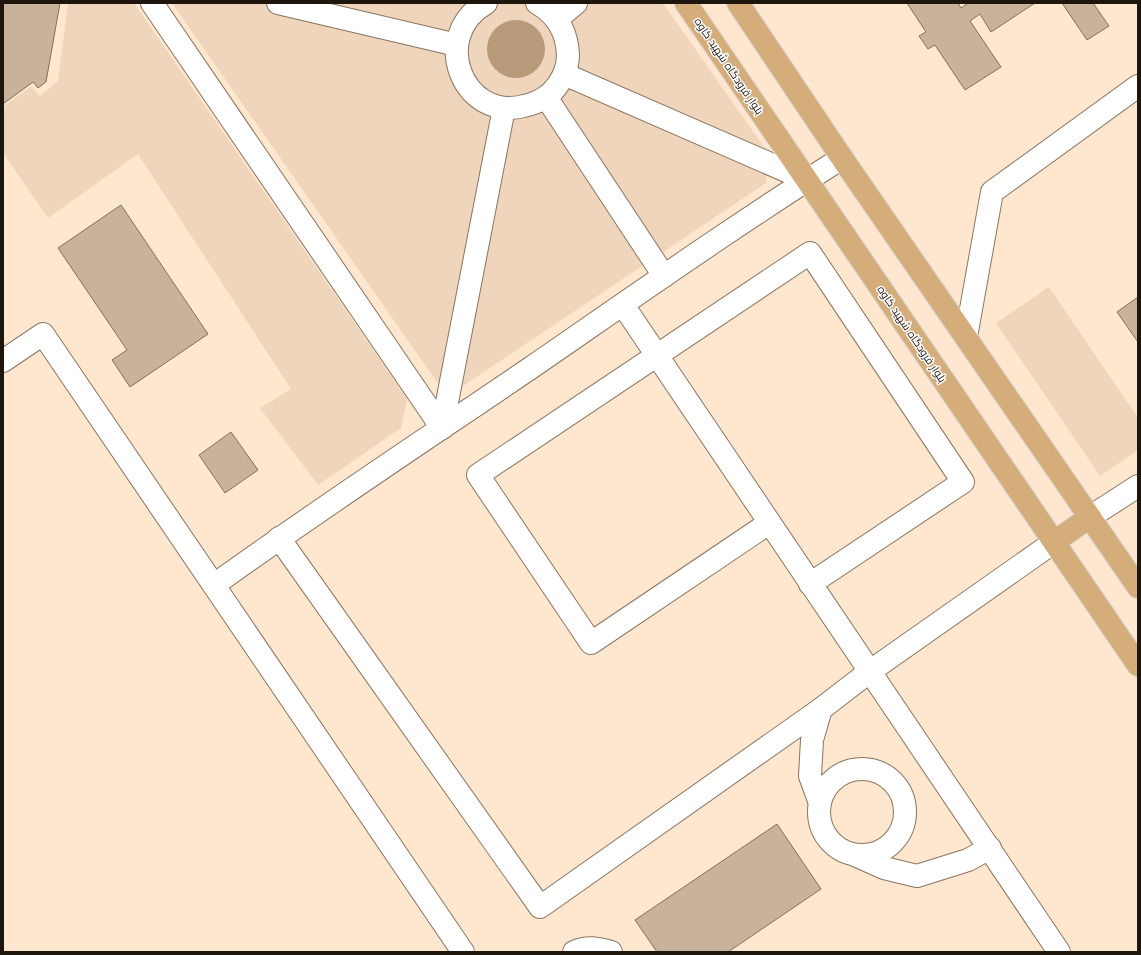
<svg xmlns="http://www.w3.org/2000/svg" width="1141" height="955" font-family="'DM Sans',Cairo,sans-serif">
  <style>
    .built { fill: #fee6cf }
    .green { fill: #eed5bc }
    .water { fill: #b8997a }
    .building { fill: #c9b29c; stroke: #846f5a }
    .lines { fill: none; stroke-linecap: round; stroke-linejoin: round }
    .minor-casing { stroke: #8a7560; stroke-width: 24 }
    .major-casing { stroke: #d6d5d3; stroke-width: 24 }
    .minor { stroke: #fff; stroke-width: 22 }
    .major { stroke: #d5ad7b; stroke-width: 22 }
    .labels { text-anchor: middle; stroke-width: 3; stroke-linejoin: round; paint-order: stroke }
    .street-label { font-size: 11px; fill: #1e150d; stroke: #fff }
  </style>
  <rect width="100%" height="100%" fill="#fdefe1"/>
  <rect class="built" x="3" y="3" width="1135" height="949"/>
  <g class="green">
    <path d="M 68,3 L 134,3 L 407,399 L 401,428 L 318,485 L 260,408 L 291,389 L 138,154 L 48,218 L 3,153 L 3,107 L 31,86 L 40,96 L 58,81 Z"/>
    <path d="M 172,3 L 663,3 L 768,153 L 766,183 L 460,388 L 437,382 Z"/>
    <path d="M 1049,287 L 1138,418 L 1138,450 L 1100,476 L 996,323 Z"/>
  </g>
  <circle class="water" cx="516" cy="49" r="29"/>
  <g class="building">
    <path d="M 3,3 L 60,3 L 46,82 L 38,88 L 33,82 L 3,104 Z"/>
    <path d="M 907,3 L 958,3 L 961,8 L 968,3 L 1035,3 L 991,32 L 980,14 L 970,21 L 1001,67 L 965,90 L 935,45 L 928,49 L 919,36 L 926,32 Z"/>
    <path d="M 1062,3 L 1093,3 L 1109,26 L 1087,40 Z"/>
    <path d="M 121,205 L 208,334 L 130,387 L 112,360 L 127,350 L 58,248 Z"/>
    <path d="M 1138,297 L 1138,342 L 1117,312 Z"/>
    <path d="M 231,432 L 258,470 L 225,493 L 199,455 Z"/>
    <path d="M 777,824 L 821,889 L 728,952 L 657,952 L 635,920 Z"/>
  </g>
  <g class="lines">
    <g class="minor-casing">
      <g id="minor">
        <path d="M 152,3 L 442,428"/>
        <path d="M 278,3 L 457,45"/>
        <path d="M 486,3 C 429,36 463,122 524,106 C 534,104 543,100 551,93 C 561,83 568,69 568,55 C 567,32 557,14 537,3"/>
        <path d="M 557,19 L 576,3"/>
        <path d="M 564,74 L 807,180"/>
        <path d="M 546,97 L 664,276"/>
        <path d="M 623,305 L 1059,952"/>
        <path d="M 966,337 L 992,192 L 1138,86"/>
        <path d="M 3,361 L 43,334 L 463,952"/>
        <path d="M 442,428 L 504,108"/>
        <path d="M 1090,517 L 1138,486"/>
        <path d="M 769,523 L 591,643 L 478,475 L 810,253 L 963,482 L 810,584"/>
        <path d="M 279,538 L 540,907 L 821,709"/>
        <path d="M 214,585 C 318,510 426,439 532,367 C 635,296 737,224 842,158"/>
        <circle cx="862" cy="812" r="43"/>
        <path d="M 820,803 L 810,776 L 812,740 L 821,709 L 869,672 L 1054,542"/>
        <path d="M 855,855 L 884,868 L 917,876 L 968,860 L 990,848"/>
        <path d="M 574,952 C 586,946 598,948 611,952"/>
      </g>
    </g>
    <g class="major-casing">
      <g id="major">
        <path d="M 686,3 L 1138,665"/>
        <path d="M 738,3 L 842,158 L 1138,587"/>
        <path d="M 1054,542 L 1090,517"/>
      </g>
    </g>
    <use href="#minor" class="minor"/>
    <use href="#major" class="major"/>
  </g>
  <g class="labels">
    <g class="street-label">
      <text transform="translate(729 66) rotate(56)" y="4">بلوار فرودگاه شهید کاوه</text>
      <text transform="translate(912 334) rotate(56)" y="4">بلوار فرودگاه شهید کاوه</text>
    </g>
  </g>
  <rect width="1141" height="955" fill="none" stroke="#1e150d" stroke-width="8"/>
</svg>
